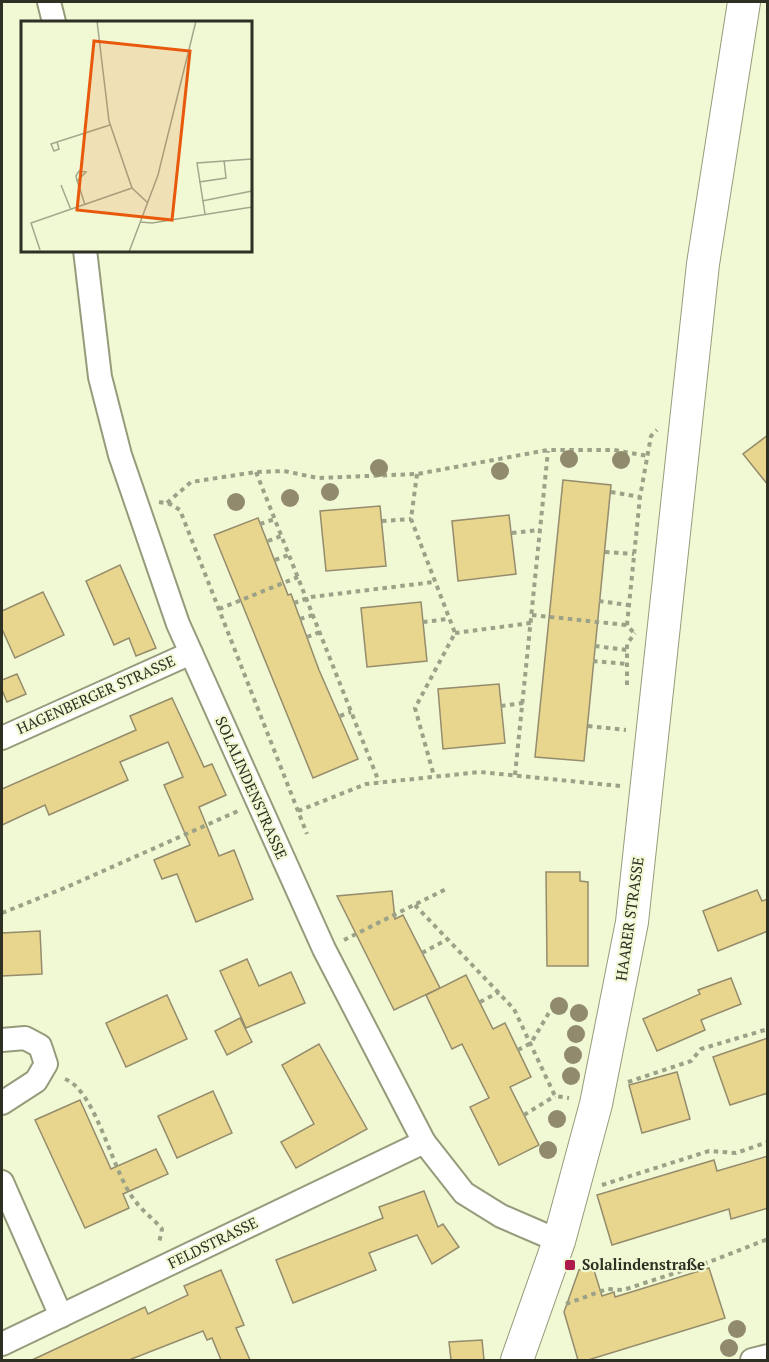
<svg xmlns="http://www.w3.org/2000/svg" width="769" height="1362" font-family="'PT Serif',serif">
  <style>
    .building { fill: #e9d68e; stroke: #948c6c; stroke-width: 1.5 }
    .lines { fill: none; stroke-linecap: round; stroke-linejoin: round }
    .street-casing { stroke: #959c7b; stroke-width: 26 }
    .secondary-casing { stroke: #959c7b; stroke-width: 34 }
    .path { stroke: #9ca287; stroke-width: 4; stroke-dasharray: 4.5 4.5; stroke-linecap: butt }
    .street { stroke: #fff; stroke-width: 22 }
    .secondary { stroke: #fff; stroke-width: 32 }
    .tree { fill: #918a6c }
    .poi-dot { fill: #ad1b4c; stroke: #f0f8d4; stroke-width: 2 }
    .labels { text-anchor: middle; stroke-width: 4.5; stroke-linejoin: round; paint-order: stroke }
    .street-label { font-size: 15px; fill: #2d3022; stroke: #f0f8d4 }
    .poi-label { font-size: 15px; font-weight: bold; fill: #2d3022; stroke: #f0f8d4; text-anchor: start }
    .inset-road { fill: none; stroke: #a2a88d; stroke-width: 1.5 }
    .view { fill: #e8590c; fill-opacity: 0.15; stroke: #e8590c; stroke-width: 3 }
    .inset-edge { fill: none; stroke: #2d3022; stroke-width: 3 }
  </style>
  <rect width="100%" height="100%" fill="#f0f8d4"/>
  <g class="building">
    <path d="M 768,435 L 768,485 L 743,454 Z"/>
    <path d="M 563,480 L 611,485 L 584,761 L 535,757 Z"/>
    <path d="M 380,506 L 386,566 L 326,571 L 320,511 Z"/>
    <path d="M 509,515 L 516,574 L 458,581 L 452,521 Z"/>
    <path d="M 258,518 L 288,595 L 291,594 L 319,670 L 358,759 L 313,778 L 214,535 Z"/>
    <path d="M 120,565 L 156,648 L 136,656 L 129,638 L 114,645 L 86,581 Z"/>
    <path d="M 43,592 L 64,635 L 15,658 L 2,629 L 2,611 Z"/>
    <path d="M 421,602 L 427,661 L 367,667 L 361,608 Z"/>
    <path d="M 17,674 L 26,694 L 7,702 L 2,690 L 2,680 Z"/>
    <path d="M 499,684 L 505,743 L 443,749 L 438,689 Z"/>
    <path d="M 172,698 L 204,767 L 212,764 L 226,795 L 199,807 L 219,856 L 234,850 L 253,899 L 196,922 L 177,874 L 162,879 L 154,860 L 190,845 L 164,785 L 183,777 L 168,742 L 120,762 L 128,780 L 49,815 L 45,805 L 2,825 L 2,789 L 136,730 L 130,716 Z"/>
    <path d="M 546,872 L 580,872 L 580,881 L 588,882 L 588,966 L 547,966 Z"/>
    <path d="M 757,890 L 762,901 L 768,899 L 768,931 L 718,951 L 703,911 Z"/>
    <path d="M 392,891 L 395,919 L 403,915 L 440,988 L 394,1010 L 337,896 Z"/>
    <path d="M 40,931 L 42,974 L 2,976 L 2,933 Z"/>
    <path d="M 247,959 L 259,986 L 291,972 L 305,1003 L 246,1028 L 220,971 Z"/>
    <path d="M 466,975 L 493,1029 L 505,1023 L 531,1077 L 510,1087 L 539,1145 L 499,1165 L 470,1107 L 489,1098 L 462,1044 L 452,1049 L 426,995 Z"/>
    <path d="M 731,978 L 741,1004 L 701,1020 L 705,1030 L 657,1051 L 643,1019 L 700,994 L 698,990 Z"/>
    <path d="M 167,995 L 187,1039 L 126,1067 L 106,1023 Z"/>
    <path d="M 240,1018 L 252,1042 L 227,1055 L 215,1031 Z"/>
    <path d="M 768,1038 L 768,1093 L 730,1105 L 713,1057 Z"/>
    <path d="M 319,1044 L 367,1129 L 296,1168 L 281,1142 L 314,1124 L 282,1065 Z"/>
    <path d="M 677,1072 L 690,1119 L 642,1133 L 629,1085 Z"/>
    <path d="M 213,1091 L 232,1133 L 177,1158 L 158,1116 Z"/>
    <path d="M 80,1100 L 111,1169 L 156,1149 L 168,1174 L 123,1194 L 129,1208 L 85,1228 L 35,1120 Z"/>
    <path d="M 768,1156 L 768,1208 L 731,1219 L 729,1209 L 612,1245 L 597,1195 L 714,1160 L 717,1171 Z"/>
    <path d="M 424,1191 L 438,1227 L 443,1224 L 459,1247 L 432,1264 L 417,1235 L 369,1253 L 376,1270 L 293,1303 L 276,1260 L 383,1218 L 379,1207 Z"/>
    <path d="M 593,1267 L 602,1296 L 614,1292 L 615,1297 L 709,1268 L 725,1318 L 588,1360 L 578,1360 L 564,1312 L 579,1270 Z"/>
    <path d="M 221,1270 L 244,1325 L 236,1328 L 250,1360 L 221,1360 L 212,1338 L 207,1340 L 203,1331 L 129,1360 L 32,1360 L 145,1307 L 148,1314 L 188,1295 L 184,1286 Z"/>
    <path d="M 482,1340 L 484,1360 L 451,1360 L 449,1342 Z"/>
  </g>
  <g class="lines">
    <g class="street-casing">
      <g id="street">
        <path d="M 49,2 L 54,22"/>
        <path d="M 85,250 L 100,377 L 120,455 L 178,624 L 324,949 L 424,1142 L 464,1193 L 501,1216 L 559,1241"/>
        <path d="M 2,738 L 191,653"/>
        <path d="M 2,1040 L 25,1038 L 40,1046 L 46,1064 L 36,1081 L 2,1103"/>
        <path d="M 2,1182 L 61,1316"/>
        <path d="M 2,1344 L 424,1142"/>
        <path d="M 752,1360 L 768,1356"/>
      </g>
    </g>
    <g class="secondary-casing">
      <path id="secondary" d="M 517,1360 L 559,1241 L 596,1104 L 632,922 L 703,264 L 744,2"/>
    </g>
    <g class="path">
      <path d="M 256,472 L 379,782"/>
      <path d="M 417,474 L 411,519 L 455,633 L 415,708 L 434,776"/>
      <path d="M 611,492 L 640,497"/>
      <path d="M 159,502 L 170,504 L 180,510 L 307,834"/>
      <path d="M 167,503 L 191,482 L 256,472 L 284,471 L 318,478 L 417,474 L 548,450 L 614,450 L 648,456"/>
      <path d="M 382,521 L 411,519"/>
      <path d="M 260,524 L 275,519"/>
      <path d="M 512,533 L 540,530"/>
      <path d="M 268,541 L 281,536"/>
      <path d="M 605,552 L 634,554"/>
      <path d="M 275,560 L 289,555"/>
      <path d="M 599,601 L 628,605"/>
      <path d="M 294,603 L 311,597 L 434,582"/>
      <path d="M 219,609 L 298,577"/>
      <path d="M 532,615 L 626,625"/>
      <path d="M 300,619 L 313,615"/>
      <path d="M 423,622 L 448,619"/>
      <path d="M 633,632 L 627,625 L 640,497 L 651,436 L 657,430"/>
      <path d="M 455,633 L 531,623"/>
      <path d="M 307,637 L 320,632"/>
      <path d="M 595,646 L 627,650"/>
      <path d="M 593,661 L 627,664"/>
      <path d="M 627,685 L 627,644 L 635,633"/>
      <path d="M 501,706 L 523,703"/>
      <path d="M 340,716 L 351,712"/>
      <path d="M 588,726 L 626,730"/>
      <path d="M 515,775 L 548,451"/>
      <path d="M 298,811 L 366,784 L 480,772 L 620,786"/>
      <path d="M 415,905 L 514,1009 L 555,1096 L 569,1098"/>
      <path d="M 2,913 L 67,887 L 238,811"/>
      <path d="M 344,940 L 448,888"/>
      <path d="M 422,953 L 448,939"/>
      <path d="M 480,1002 L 499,992"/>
      <path d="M 518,1050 L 531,1043 L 550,1011"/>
      <path d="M 65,1079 C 97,1091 113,1176 136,1202 C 143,1212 154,1219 162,1229 L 159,1243"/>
      <path d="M 628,1082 L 691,1061 L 701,1049 L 768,1029"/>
      <path d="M 524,1115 L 555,1096"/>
      <path d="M 602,1185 L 709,1151 L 736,1153 L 768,1142"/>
      <path d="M 566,1304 L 607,1289 L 623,1290 L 709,1262 L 768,1239"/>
    </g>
    <use href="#street" class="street"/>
    <use href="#secondary" class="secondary"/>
  </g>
  <g class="tree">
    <circle cx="569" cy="459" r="9"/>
    <circle cx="621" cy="460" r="9"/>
    <circle cx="379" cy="468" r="9"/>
    <circle cx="500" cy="471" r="9"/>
    <circle cx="330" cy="492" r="9"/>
    <circle cx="290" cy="498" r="9"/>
    <circle cx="236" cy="502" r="9"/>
    <circle cx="559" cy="1006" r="9"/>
    <circle cx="579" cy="1013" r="9"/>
    <circle cx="576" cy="1034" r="9"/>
    <circle cx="573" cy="1055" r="9"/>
    <circle cx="571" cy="1076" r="9"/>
    <circle cx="557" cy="1119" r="9"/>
    <circle cx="548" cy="1150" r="9"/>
    <circle cx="737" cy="1329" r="9"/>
    <circle cx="729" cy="1348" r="9"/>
  </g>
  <rect class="poi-dot" x="564" y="1259" width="12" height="12" rx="3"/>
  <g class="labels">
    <g class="street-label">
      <text transform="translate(96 695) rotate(-24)" y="5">HAGENBERGER STRASSE</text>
      <text transform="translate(251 788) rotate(66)" y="5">SOLALINDENSTRASSE</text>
      <text transform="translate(630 919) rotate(-82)" y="5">HAARER STRASSE</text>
      <text transform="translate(213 1243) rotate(-26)" y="5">FELDSTRASSE</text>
    </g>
    <g class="poi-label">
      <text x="582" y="1270">Solalindenstraße</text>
    </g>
  </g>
  <g transform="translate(21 21)">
    <rect width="231" height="231" fill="#f0f8d4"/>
    <path class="inset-road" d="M 76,0 L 88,100 L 111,167 L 127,182M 36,121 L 38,128 L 33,130 L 30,123 L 36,121 L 89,104M 56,160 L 65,151 L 58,150 L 55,155 L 56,160 L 57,162 L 64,184M 178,161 L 205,157 L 203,139M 40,164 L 50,189M 181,180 L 231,170M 184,193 L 176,142 L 231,138M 119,201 L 131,202 L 231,186M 19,229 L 10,202 L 111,167M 108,231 L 137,154 L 175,0"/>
    <path class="view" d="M 73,20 L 169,30 L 151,199 L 56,189 Z"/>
    <rect width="231" height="231" class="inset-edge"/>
  </g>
  <rect width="769" height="1362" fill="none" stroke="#2d3022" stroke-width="6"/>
</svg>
